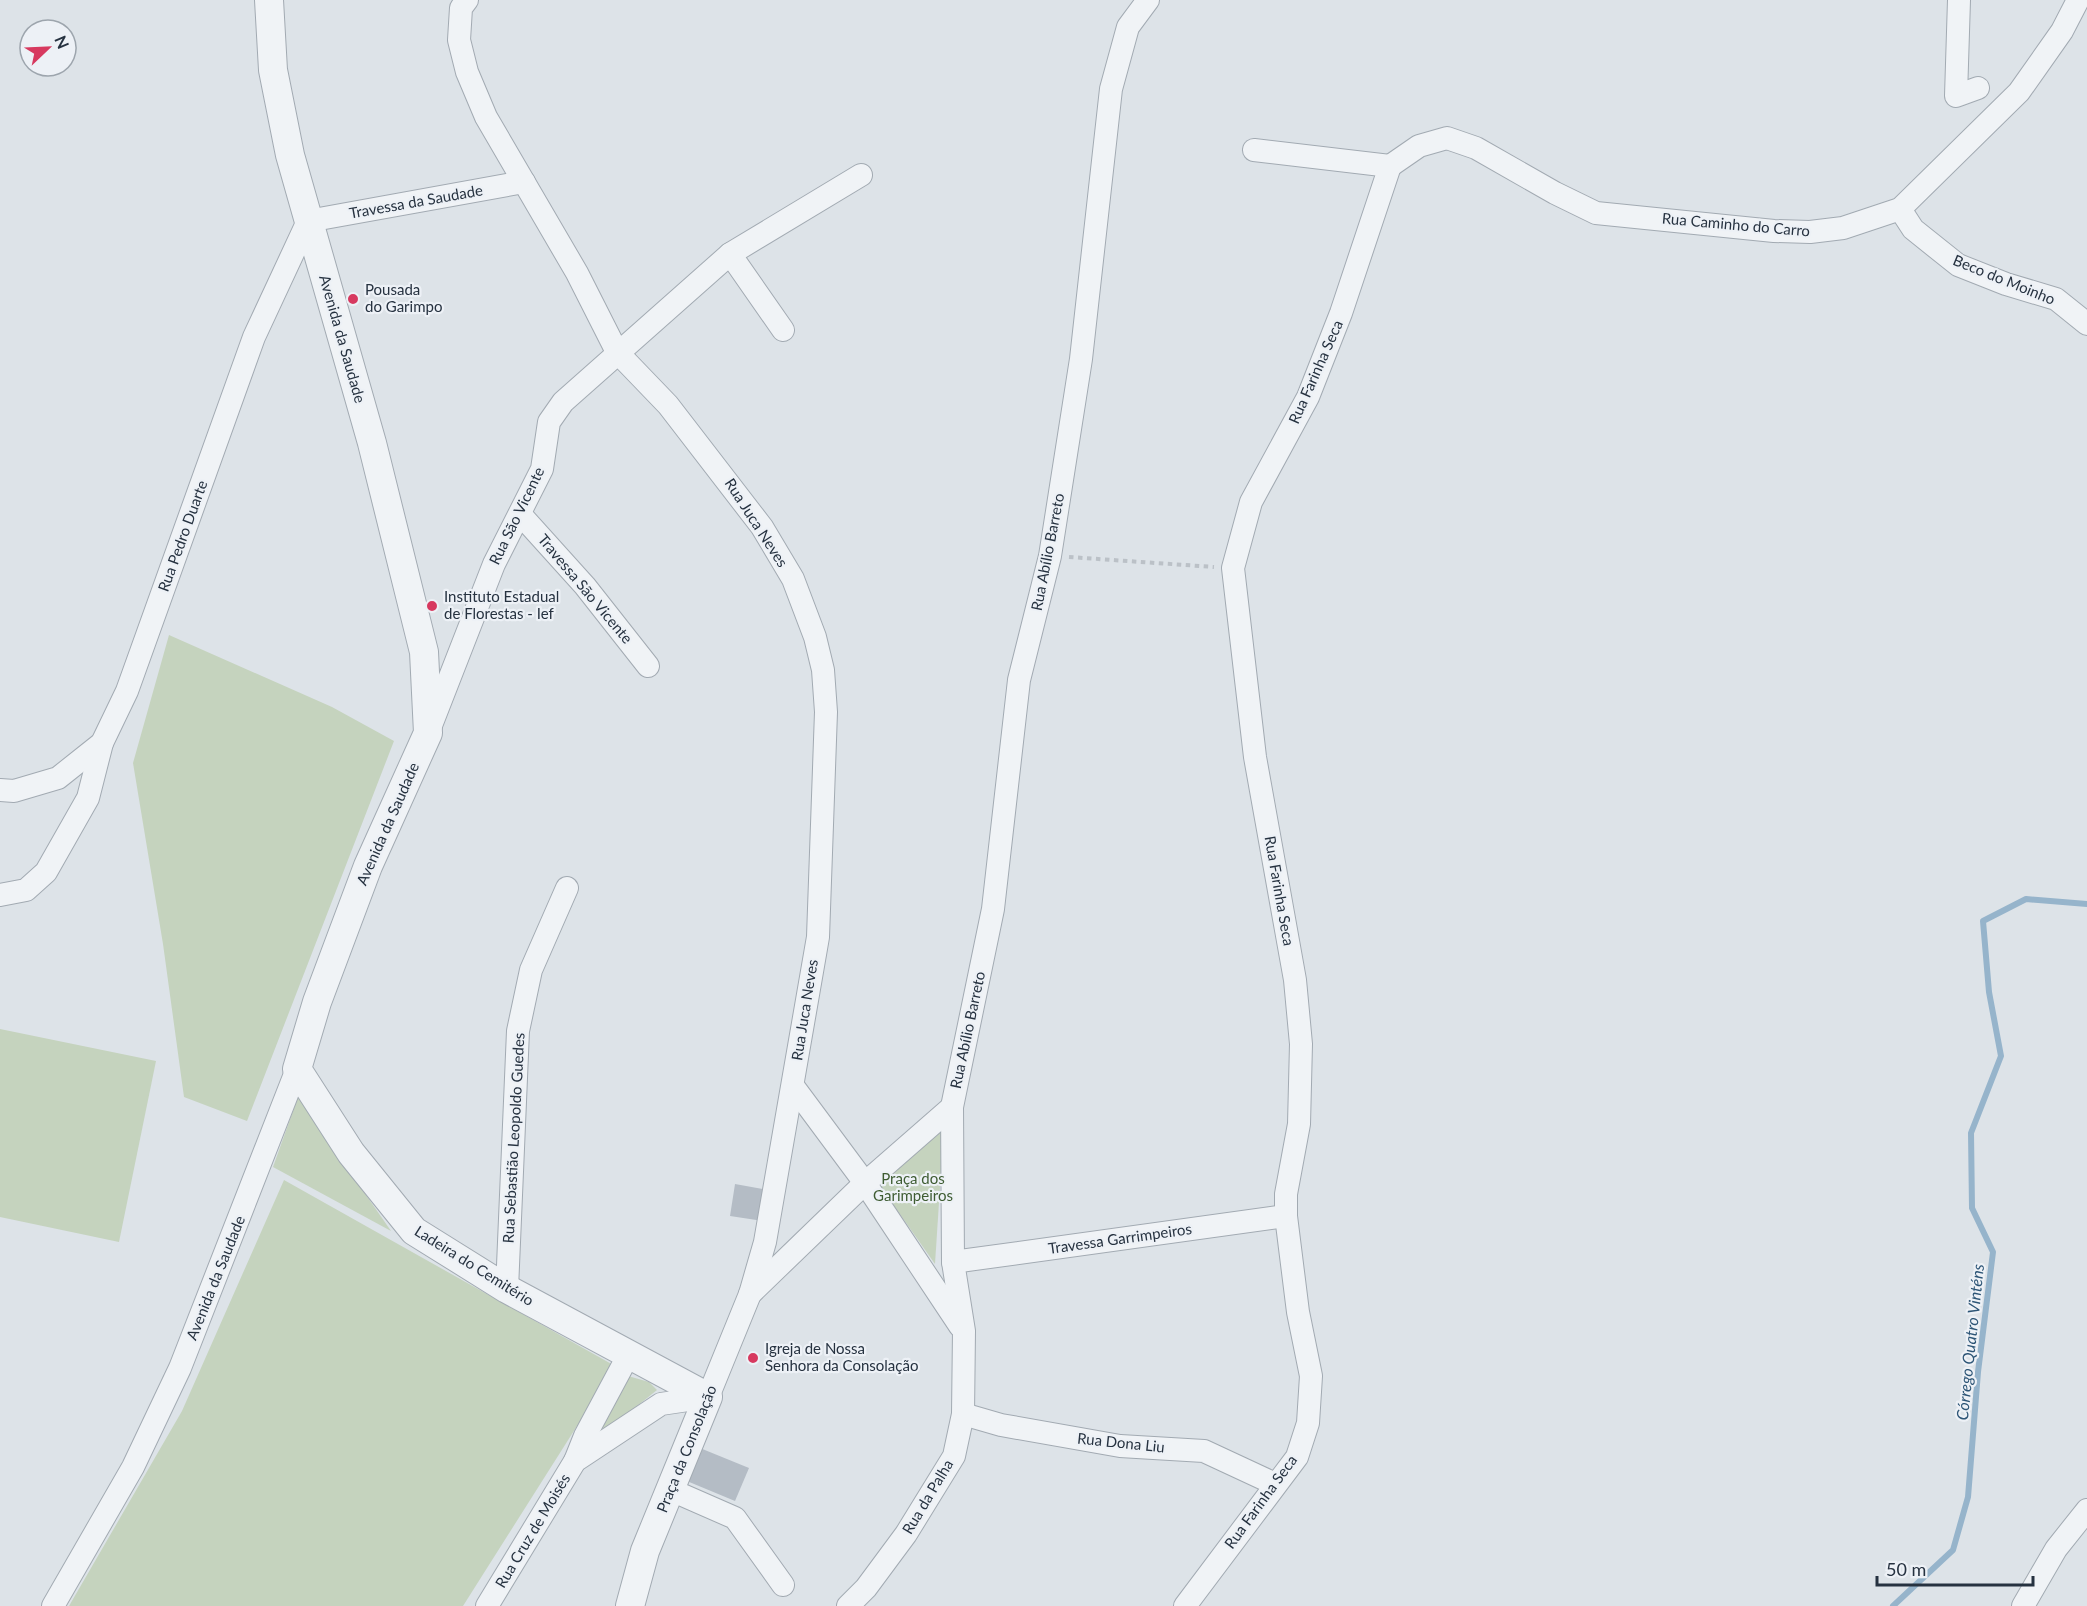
<svg xmlns="http://www.w3.org/2000/svg" width="2087" height="1606" font-family="Lato,sans-serif">
  <style>
    .green { fill: #c5d3be }
    .lines { fill: none; stroke-linecap: round; stroke-linejoin: round }
    .stream { stroke: #96b4cb; stroke-width: 6 }
    .building { fill: #b4bcc5 }
    .minor-casing { stroke: #a2aab2; stroke-width: 24 }
    .tertiary-casing { stroke: #a2aab2; stroke-width: 30 }
    .path { stroke: #bbc1c7; stroke-width: 4; stroke-dasharray: 4.5 4.5; stroke-linecap: butt }
    .minor { stroke: #f0f3f6; stroke-width: 22 }
    .tertiary { stroke: #f0f3f6; stroke-width: 28 }
    .poi-dot { fill: #d7395f; stroke: #edf1f6; stroke-width: 2 }
    .labels { text-anchor: middle; stroke-width: 4.5; stroke-linejoin: round; paint-order: stroke }
    .street-label { font-size: 15px; fill: #263240; stroke: #edf1f6 }
    .poi-label { font-size: 15px; fill: #263240; stroke: #edf1f6; text-anchor: start }
    .park-label { font-size: 15px; fill: #3e5c32; stroke: #edf1f6 }
    .water-label { font-size: 16px; font-style: italic; fill: #2d5576; stroke: #edf1f6 }
  </style>
  <rect width="100%" height="100%" fill="#dde3e8"/>
  <g class="green">
    <path d="M 169,635 L 332,707 L 394,741 L 247,1121 L 184,1097 L 163,944 L 133,763 Z"/>
    <path d="M 0,1029 L 156,1061 L 119,1242 L 0,1217 Z"/>
    <path d="M 298,1097 L 391,1231 L 273,1167 Z"/>
    <path d="M 944,1125 L 935,1264 L 878,1183 Z"/>
    <path d="M 284,1180 L 615,1366 L 463,1606 L 69,1606 L 182,1411 Z"/>
    <path d="M 628,1376 L 649,1382 L 657,1390 L 601,1435 L 599,1421 Z"/>
  </g>
  <g class="lines">
    <path class="stream" d="M 1893,1606 L 1953,1550 L 1968,1497 L 1978,1372 L 1993,1252 L 1972,1208 L 1971,1133 L 2001,1056 L 1989,992 L 1983,921 L 2026,899 L 2087,904"/>
  </g>
  <g class="building">
    <path d="M 735,1184 L 768,1190 L 763,1221 L 730,1216 Z"/>
    <path d="M 695,1446 L 749,1468 L 735,1501 L 682,1479 Z"/>
  </g>
  <g class="lines">
    <g class="minor-casing">
      <g id="minor">
        <path d="M 467,0 L 461,8 L 459,40 L 467,72 L 486,117 L 577,273 L 617,352 L 668,405 L 762,527 L 793,579 L 815,637 L 823,670 L 826,712 L 818,937 L 765,1242 L 750,1294 L 708,1397 L 661,1404 L 575,1461 L 487,1606"/>
        <path d="M 1959,0 L 1956,96 L 1978,88"/>
        <path d="M 1254,150 L 1390,166"/>
        <path d="M 1390,166 L 1419,146 L 1447,138 L 1476,148 L 1555,193 L 1596,213 L 1774,231 L 1810,232 L 1843,228 L 1900,209 L 2019,92 L 2062,31 L 2078,0"/>
        <path d="M 1900,209 L 1913,229 L 1958,265 L 2006,284 L 2056,299 L 2087,324"/>
        <path d="M 730,254 L 783,330"/>
        <path d="M 520,514 L 585,586 L 648,666"/>
        <path d="M 430,728 L 494,564 L 542,469 L 549,422 L 563,402 L 730,254 L 861,175"/>
        <path d="M 0,790 L 14,791 L 58,778 L 102,743 L 127,691 L 254,337 L 308,221 L 524,182"/>
        <path d="M 0,895 L 26,890 L 46,872 L 88,798 L 102,743"/>
        <path d="M 793,1086 L 865,1183 L 960,1326"/>
        <path d="M 953,1262 L 1286,1216"/>
        <path d="M 507,1289 L 518,1031 L 531,970 L 567,888"/>
        <path d="M 750,1294 L 865,1183 L 952,1107"/>
        <path d="M 963,1414 L 1001,1425 L 1120,1446 L 1204,1451 L 1275,1484"/>
        <path d="M 575,1461 L 585,1436 L 629,1354"/>
        <path d="M 671,1490 L 735,1518 L 783,1585"/>
        <path d="M 53,1606 L 133,1467 L 180,1368 L 297,1069"/>
        <path d="M 848,1606 L 866,1588 L 906,1534 L 954,1456 L 963,1414 L 964,1331 L 953,1262 L 952,1107 L 993,909 L 1019,680 L 1050,556 L 1081,359 L 1111,89 L 1128,27 L 1148,0"/>
        <path d="M 1185,1606 L 1297,1457 L 1308,1423 L 1311,1376 L 1298,1312 L 1286,1216 L 1286,1194 L 1299,1124 L 1301,1044 L 1295,980 L 1255,757 L 1233,568 L 1251,502 L 1308,397 L 1341,313 L 1390,166"/>
        <path d="M 2023,1606 L 2056,1549 L 2087,1510"/>
      </g>
    </g>
    <g class="tertiary-casing">
      <path id="tertiary" d="M 269,0 L 273,70 L 290,155 L 372,443 L 424,652 L 428,733 L 368,866 L 317,1002 L 297,1069 L 351,1153 L 414,1231 L 507,1289 L 708,1397 L 645,1551 L 630,1606"/>
    </g>
    <path class="path" d="M 1069,557 L 1214,567"/>
    <use href="#minor" class="minor"/>
    <use href="#tertiary" class="tertiary"/>
  </g>
  <g class="poi-dot">
    <circle cx="353" cy="299" r="6"/>
    <circle cx="432" cy="606" r="6"/>
    <circle cx="753" cy="1358" r="6"/>
  </g>
  <g class="labels">
    <g class="street-label">
      <text transform="translate(416 202) rotate(-10)" y="5">Travessa da Saudade</text>
      <text transform="translate(1736 225) rotate(5)" y="5">Rua Caminho do Carro</text>
      <text transform="translate(2004 280) rotate(22)" y="5">Beco do Moinho</text>
      <text transform="translate(342 339) rotate(74)" y="5">Avenida da Saudade</text>
      <text transform="translate(1316 372) rotate(-66)" y="5">Rua Farinha Seca</text>
      <text transform="translate(517 516) rotate(-64)" y="5">Rua São Vicente</text>
      <text transform="translate(756 523) rotate(57)" y="5">Rua Juca Neves</text>
      <text transform="translate(183 536) rotate(-70)" y="5">Rua Pedro Duarte</text>
      <text transform="translate(1048 552) rotate(-79)" y="5">Rua Abílio Barreto</text>
      <text transform="translate(585 589) rotate(50)" y="5">Travessa São Vicente</text>
      <text transform="translate(388 824) rotate(-66)" y="5">Avenida da Saudade</text>
      <text transform="translate(1279 891) rotate(80)" y="5">Rua Farinha Seca</text>
      <text transform="translate(805 1010) rotate(-81)" y="5">Rua Juca Neves</text>
      <text transform="translate(968 1030) rotate(-78)" y="5">Rua Abílio Barreto</text>
      <text transform="translate(514 1138) rotate(-87)" y="5">Rua Sebastião Leopoldo Guedes</text>
      <text transform="translate(1120 1239) rotate(-8)" y="5">Travessa Garrimpeiros</text>
      <text transform="translate(474 1266) rotate(32)" y="5">Ladeira do Cemitério</text>
      <text transform="translate(216 1278) rotate(-68)" y="5">Avenida da Saudade</text>
      <text transform="translate(1121 1443) rotate(6)" y="5">Rua Dona Liu</text>
      <text transform="translate(687 1449) rotate(-68)" y="5">Praça da Consolação</text>
      <text transform="translate(928 1497) rotate(-59)" y="5">Rua da Palha</text>
      <text transform="translate(1261 1502) rotate(-54)" y="5">Rua Farinha Seca</text>
      <text transform="translate(533 1531) rotate(-59)" y="5">Rua Cruz de Moisés</text>
    </g>
    <g class="poi-label">
      <text x="365" y="295">Pousada<tspan x="365" dy="17">do Garimpo</tspan></text>
      <text x="444" y="602">Instituto Estadual<tspan x="444" dy="17">de Florestas - Ief</tspan></text>
      <text x="765" y="1354">Igreja de Nossa<tspan x="765" dy="17">Senhora da Consolação</tspan></text>
    </g>
    <g class="park-label">
      <text x="913" y="1184">Praça dos<tspan x="913" dy="17">Garimpeiros</tspan></text>
    </g>
    <g class="water-label">
      <text transform="translate(1970 1342) rotate(-84)" y="6">Córrego Quatro Vinténs</text>
    </g>
  </g>
  <g transform="translate(48 48) rotate(67)"><circle r="28" fill="#edf1f6" stroke="#9da5ad" stroke-width="1.5"/>
  <path d="M0-4.5L10 22L0 15L-10 22Z" fill="#d7395f"/>
  <text y="-9" font-size="16" font-weight="bold" text-anchor="middle" fill="#263240">N</text>
  </g>
  <path d="M1877 1576v9h156v-9" fill="none" stroke="#263240" stroke-width="3"/>
  <text x="1886" y="1576" font-size="18" fill="#263240" stroke="#edf1f6" stroke-width="4.5" paint-order="stroke">50 m</text>
</svg>
